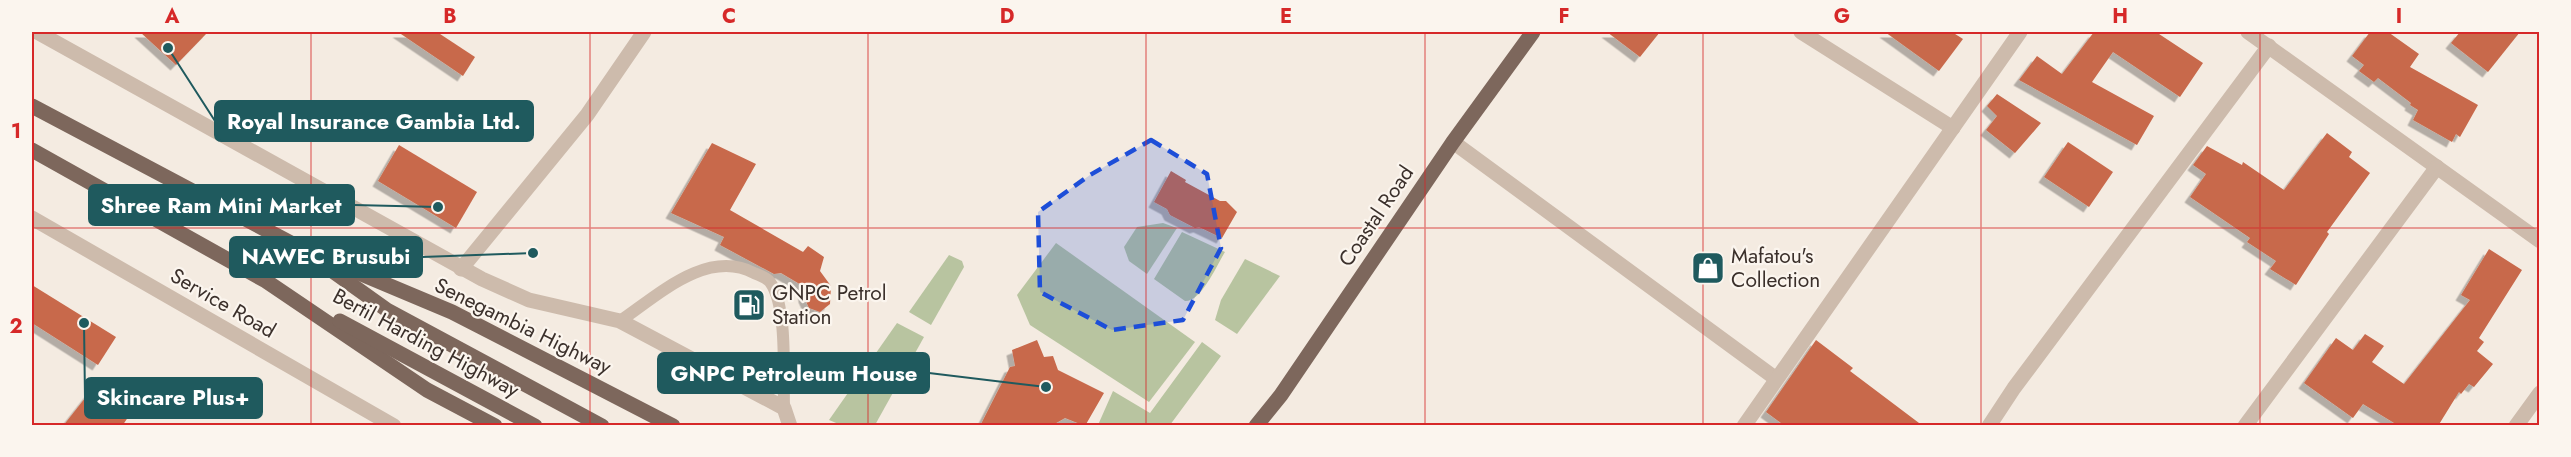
<svg xmlns="http://www.w3.org/2000/svg" width="2571" height="457" font-family="Jost,sans-serif">
  <style>
    .green { fill: #b8c4a0 }
    .building { fill: #c8694b; filter: url(#shadow) }
    .lines { fill: none; stroke-linecap: round; stroke-linejoin: round }
    .service { stroke: #cdbbac; stroke-width: 12 }
    .minor { stroke: #cdbbac; stroke-width: 15 }
    .primary { stroke: #7d675c; stroke-width: 15 }
    .marked { fill: #1d4ed8; fill-opacity: 0.2; stroke: #1d4ed8; stroke-width: 4.5; stroke-dasharray: 12 8; stroke-linejoin: round }
    .grid { fill: none; stroke: #d62828; stroke-width: 1.5; stroke-opacity: 0.55 }
    .labels { text-anchor: middle; stroke-width: 4.5; stroke-linejoin: round; paint-order: stroke }
    .street-label { font-size: 21px; fill: #3b302b; stroke: #fbf5ee }
    .poi-label { font-size: 21px; fill: #3b302b; stroke: #fbf5ee; text-anchor: start }
    .leader { fill: none; stroke: #1f5a5e; stroke-width: 2 }
    .callout-dot { fill: #1f5a5e; stroke: #fbf5ee; stroke-width: 2 }
    .callout { fill: #1f5a5e; stroke: #1f5a5e; stroke-width: 2 }
    .callout-label { font-size: 22px; text-anchor: middle; font-weight: bold; fill: #fff }
    .neatline { fill: none; stroke: #d62828; stroke-width: 2 }
    .grid-label { font-size: 20px; text-anchor: middle; font-weight: bold; fill: #d62828 }
  </style>
  <defs>
    <filter id="shadow"><feDropShadow dx="-5.5" dy="5.5" stdDeviation="0" flood-color="#0004"/></filter>
  </defs>
  <rect width="100%" height="100%" fill="#f4ebe1"/>
  <g class="green">
    <path d="M 1163,223 L 1177,228 L 1147,274 L 1129,261 L 1124,247 L 1137,227 Z"/>
    <path d="M 1182,232 L 1225,252 C 1217,265 1201,302 1185,301 L 1154,279 Z"/>
    <path d="M 1056,243 L 1195,342 L 1149,402 L 1030,325 L 1017,295 Z"/>
    <path d="M 949,255 L 962,261 L 964,267 L 931,325 L 909,312 Z"/>
    <path d="M 1245,259 L 1280,276 L 1237,334 L 1215,320 L 1221,300 Z"/>
    <path d="M 897,323 L 924,337 L 875,425 L 841,425 L 829,420 Z"/>
    <path d="M 1202,342 L 1221,356 L 1170,425 L 1098,425 L 1113,391 L 1150,413 Z"/>
  </g>
  <g class="building">
    <path d="M 140,32 L 208,32 L 176,65 Z"/>
    <path d="M 398,32 L 437,32 L 475,57 L 463,76 Z"/>
    <path d="M 1607,32 L 1660,32 L 1640,57 Z"/>
    <path d="M 1885,32 L 1952,32 L 1963,39 L 1939,71 Z"/>
    <path d="M 2094,32 L 2156,32 L 2203,63 L 2180,97 L 2113,52 L 2092,82 L 2154,116 L 2137,145 L 2019,80 L 2037,56 L 2062,74 Z"/>
    <path d="M 2370,32 L 2388,32 L 2419,54 L 2410,67 L 2478,105 L 2460,137 L 2456,134 L 2452,142 L 2413,120 L 2418,110 L 2410,105 L 2411,103 L 2378,78 L 2374,82 L 2359,71 L 2364,65 L 2352,56 Z"/>
    <path d="M 2460,32 L 2520,32 L 2488,72 L 2451,43 Z"/>
    <path d="M 1997,94 L 2041,123 L 2015,153 L 1986,130 L 1997,116 L 1987,106 Z"/>
    <path d="M 2327,133 L 2352,152 L 2349,157 L 2370,173 L 2327,232 L 2329,234 L 2296,285 L 2270,269 L 2276,261 L 2247,242 L 2250,238 L 2190,197 L 2206,174 L 2193,165 L 2207,146 L 2242,165 L 2243,162 L 2284,190 Z"/>
    <path d="M 2068,142 L 2113,172 L 2089,207 L 2044,177 Z"/>
    <path d="M 712,143 L 756,164 L 730,210 L 803,252 L 808,246 L 824,257 L 820,271 L 831,286 L 830,304 L 820,312 L 809,308 L 804,297 L 803,286 L 781,273 L 774,274 L 720,245 L 724,237 L 671,213 Z"/>
    <path d="M 399,145 L 477,192 L 456,228 L 378,181 Z"/>
    <path d="M 1171,171 L 1186,180 L 1185,182 L 1220,201 L 1226,201 L 1237,212 L 1222,238 L 1199,227 L 1195,228 L 1170,215 L 1167,209 L 1154,202 Z"/>
    <path d="M 2489,249 L 2522,270 L 2479,338 L 2484,342 L 2477,351 L 2493,364 L 2474,387 L 2469,384 L 2461,394 L 2459,392 L 2438,426 L 2399,426 L 2363,404 L 2353,418 L 2304,383 L 2336,338 L 2353,350 L 2365,334 L 2384,346 L 2372,362 L 2404,384 L 2470,300 L 2461,295 Z"/>
    <path d="M 32,285 L 116,337 L 98,365 L 32,323 Z"/>
    <path d="M 1037,340 L 1044,357 L 1053,356 L 1058,370 L 1104,393 L 1085,426 L 1065,418 L 1051,426 L 980,426 L 1010,367 L 1015,366 L 1012,350 Z"/>
    <path d="M 1816,340 L 1853,368 L 1850,371 L 1923,426 L 1785,426 L 1766,412 Z"/>
    <path d="M 93,388 L 129,416 L 122,426 L 63,426 Z"/>
  </g>
  <g class="lines">
    <path class="service" d="M 620,321 C 657,296 707,248 754,273 C 759,275 767,278 770,282 C 788,306 783,377 784,408"/>
    <g class="minor">
      <path d="M 37,32 L 482,279 L 529,300 L 620,321 L 784,408 L 790,426"/>
      <path d="M 1801,32 L 1953,128"/>
      <path d="M 2248,32 L 2540,241"/>
      <path d="M 1453,142 L 1775,378"/>
      <path d="M 32,218 L 394,426"/>
      <path d="M 461,269 L 587,115 L 644,32"/>
      <path d="M 1744,426 L 2020,32"/>
      <path d="M 1989,426 L 2014,388 L 2269,46"/>
      <path d="M 2245,426 L 2437,167"/>
      <path d="M 2516,426 L 2540,393"/>
    </g>
    <g class="primary">
      <path d="M 32,106 L 302,249 L 452,312 L 673,426"/>
      <path d="M 32,150 L 266,281 L 427,390 L 495,426"/>
      <path d="M 324,265 L 387,310 L 602,426"/>
      <path d="M 340,321 L 535,426"/>
      <path d="M 1256,426 L 1281,395 L 1453,142 L 1533,32"/>
    </g>
  </g>
  <path class="marked" d="M 1151,140 L 1207,174 L 1221,248 L 1183,320 L 1112,330 L 1040,292 L 1038,212 L 1090,175 Z"/>
  <path class="grid" d="M 311,32 L 311,426M 590,32 L 590,426M 868,32 L 868,426M 1146,32 L 1146,426M 1425,32 L 1425,426M 1703,32 L 1703,426M 1981,32 L 1981,426M 2260,32 L 2260,426M 32,228 L 2540,228"/>
  <defs>
    <g id="shop-square" transform="scale(1.725)"><rect x="-9" y="-9" width="18" height="18" rx="4" fill="#1f5a5e" stroke="#fbf5ee"/><path d="M-5-2.5h2.3a2.7 3.5 0 0 1 5.4 0H5L5.5 6h-11ZM-1.5-2.5h3a1.5 2.3 0 0 0-3 0Z" fill="#fff"/></g>
    <g id="fuel-square" transform="scale(1.725)"><rect x="-9" y="-9" width="18" height="18" rx="4" fill="#1f5a5e" stroke="#fbf5ee"/><path d="M-5.5-6h7V0h2V4h1.3V-2.5L3-4.5l.8-.8L6-3V5H2.5V1h-1V6h-7ZM-4.2-4.7v3.2H.2V-4.7Z" fill="#fff"/></g>
  </defs>
  <g fill-rule="evenodd">
    <use href="#shop-square" x="1708" y="268"/>
    <use href="#fuel-square" x="749" y="305"/>
  </g>
  <g class="labels">
    <g class="street-label">
      <text transform="translate(1376 216) rotate(-56)" y="7">Coastal Road</text>
      <text transform="translate(223 303) rotate(30)" y="7">Service Road</text>
      <text transform="translate(523 326) rotate(26)" y="7">Senegambia Highway</text>
      <text transform="translate(426 343) rotate(28)" y="7">Bertil Harding Highway</text>
    </g>
    <g class="poi-label">
      <text x="1731" y="263">Mafatou's<tspan x="1731" dy="24">Collection</tspan></text>
      <text x="772" y="300">GNPC Petrol<tspan x="772" dy="24">Station</tspan></text>
    </g>
  </g>
  <path class="leader" d="M168 48L215 121M438 207L354 205M533 253L422 257M1046 387L929 373M84 323L85 398"/>
  <g class="callout-dot">
    <circle cx="168" cy="48" r="6"/>
    <circle cx="438" cy="207" r="6"/>
    <circle cx="533" cy="253" r="6"/>
    <circle cx="1046" cy="387" r="6"/>
    <circle cx="84" cy="323" r="6"/>
  </g>
  <g class="callout">
    <rect x="215" y="101" width="318" height="40" rx="6"/>
    <rect x="89" y="185" width="265" height="40" rx="6"/>
    <rect x="230" y="237" width="192" height="40" rx="6"/>
    <rect x="658" y="353" width="271" height="40" rx="6"/>
    <rect x="85" y="378" width="177" height="40" rx="6"/>
  </g>
  <g class="callout-label">
    <text x="374" y="129">Royal Insurance Gambia Ltd.</text>
    <text x="221" y="213">Shree Ram Mini Market</text>
    <text x="326" y="264">NAWEC Brusubi</text>
    <text x="794" y="381">GNPC Petroleum House</text>
    <text x="173" y="405">Skincare Plus+</text>
  </g>
  <rect width="2571" height="457" fill="none" stroke="#fbf5ee" stroke-width="66"/>
  <rect x="33" y="33" width="2505" height="391" class="neatline"/>
  <g class="grid-label">
    <text x="172" y="23">A</text>
    <text x="450" y="23">B</text>
    <text x="729" y="23">C</text>
    <text x="1007" y="23">D</text>
    <text x="1286" y="23">E</text>
    <text x="1564" y="23">F</text>
    <text x="1842" y="23">G</text>
    <text x="2120" y="23">H</text>
    <text x="2399" y="23">I</text>
    <text x="16" y="138">1</text>
    <text x="16" y="333">2</text>
  </g>
</svg>
